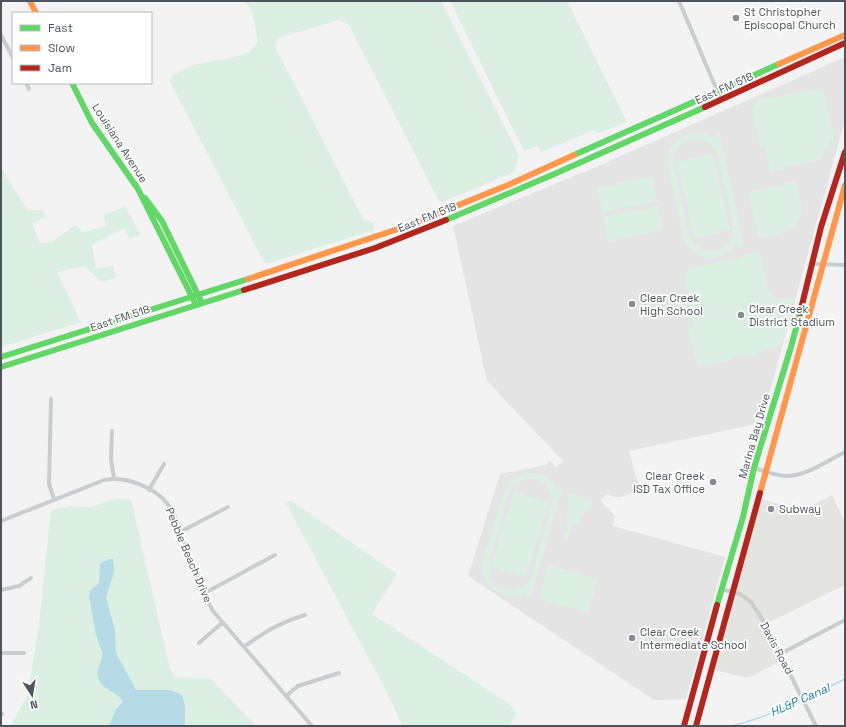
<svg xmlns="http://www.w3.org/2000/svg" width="846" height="727" font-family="'Space Grotesk',sans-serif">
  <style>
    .commercial { fill: #e4e4e1 }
    .education { fill: #e5e4e4 }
    .green { fill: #dbefe3; fill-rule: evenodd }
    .water { fill: #b5dbe7 }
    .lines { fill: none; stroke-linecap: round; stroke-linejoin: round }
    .stream { stroke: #b5dbe7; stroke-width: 1.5 }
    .street { stroke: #cacdce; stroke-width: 4 }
    .fast { stroke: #63d668; stroke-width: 6 }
    .slow { stroke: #ff974d; stroke-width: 6 }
    .jam { stroke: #b3261e; stroke-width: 6 }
    .poi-dot { fill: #868c92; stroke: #fff; stroke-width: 1.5 }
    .labels { text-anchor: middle; stroke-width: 3.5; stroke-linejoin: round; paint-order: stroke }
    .poi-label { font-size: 11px; fill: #4c545d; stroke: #fff; text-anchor: start }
    .street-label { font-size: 11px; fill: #4c545d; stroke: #fff }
    .water-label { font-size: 12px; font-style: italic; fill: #1f7f9c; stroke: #fff }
  </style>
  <rect width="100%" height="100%" fill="#f3f3f3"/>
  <path class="commercial" d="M 832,495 L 845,522 L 845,585 L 762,626 L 781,661 L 750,677 L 742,677 L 715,670 L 761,499 L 802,511 Z"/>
  <path class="education" d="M 845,57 L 845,120 L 761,423 L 629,451 L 636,477 L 642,489 L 621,497 L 614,497 L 607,494 L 600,500 L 615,516 L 613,526 L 725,557 L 686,699 L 654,700 L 468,576 L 500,474 L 545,465 L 550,461 L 556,467 L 563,461 L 487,381 L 453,226 L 589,170 Z"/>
  <g class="green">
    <path d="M 244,1 L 441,1 L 519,155 L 514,172 L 440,203 L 349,25 L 339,20 L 278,38 L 275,46 L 363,219 L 374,223 L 374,230 L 269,263 L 264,262 L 169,80 C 187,59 223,63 247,53 C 251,51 255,45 258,42 L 252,11 Z"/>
    <path d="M 450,1 L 567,1 L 627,122 L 599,133 L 594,130 L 541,152 L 537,146 L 524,151 Z"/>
    <path d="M 823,88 L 834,137 L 819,160 L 770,171 L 765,146 L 760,146 L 752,109 L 757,100 Z"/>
    <path d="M 697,133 L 704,133 L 713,138 L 713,135 L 720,133 L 744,245 L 738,246 L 736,243 C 722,266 696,262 684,240 L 667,162 C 670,144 679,134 697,133 ZM 697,139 L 709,142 L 717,152 L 733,225 C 735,255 702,261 689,235 L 674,164 C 673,149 683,140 697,139 Z"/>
    <path d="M 713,154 L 730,230 L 694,238 L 677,162 Z"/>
    <path d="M 1,167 L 27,210 L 42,210 L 46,216 L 32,224 L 40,243 L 52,242 L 75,225 L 83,232 L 106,226 L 104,215 L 125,206 L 140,234 L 130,239 L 125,228 L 92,245 L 96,268 L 113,266 L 116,278 L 102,282 L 85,266 L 57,272 L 81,322 L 1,347 Z"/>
    <path d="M 652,176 L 657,201 L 602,212 L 597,188 Z"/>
    <path d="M 796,181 C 807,225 803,229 759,238 L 749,195 L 752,191 Z"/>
    <path d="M 658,206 L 663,230 L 608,242 L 603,217 Z"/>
    <path d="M 760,252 L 763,265 L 761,266 L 762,270 L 764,270 L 769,293 L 778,299 L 790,297 L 794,302 L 782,343 L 780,346 L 756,354 L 756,356 L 737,355 L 728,361 L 698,366 L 688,328 L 694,328 L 684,275 L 691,267 L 730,260 Z"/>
    <path d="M 525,473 C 537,473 552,475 555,489 L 557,486 L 563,488 L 531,596 L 526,595 L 527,590 L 516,596 L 507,596 L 498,593 L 485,581 L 482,563 L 504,491 C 509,481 514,477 525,473 ZM 526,479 C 542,478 551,487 552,503 L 531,578 C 521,592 504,593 492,582 L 489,565 L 509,492 L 514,485 Z"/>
    <path d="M 514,492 L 549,503 L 526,577 L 491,566 Z"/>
    <path d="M 568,493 L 582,496 L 593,502 L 569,533 L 571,534 L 568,539 L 565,539 L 563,537 L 564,532 L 567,532 Z"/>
    <path d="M 115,499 L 131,499 L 170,669 L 176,677 L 211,679 L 256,726 L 10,726 L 28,695 L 40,616 L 51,510 L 71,506 L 91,507 Z"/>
    <path d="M 290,500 L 397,574 L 372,614 L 511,705 L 516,714 L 509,726 L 403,726 L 385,689 L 286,503 Z"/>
    <path d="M 548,565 L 598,579 L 588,613 L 539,598 Z"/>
  </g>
  <path class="water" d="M 109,559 L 113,559 L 114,572 L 106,597 L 115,630 L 116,653 L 136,690 L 170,690 L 182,695 L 185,706 L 185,724 L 182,726 L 109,726 L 116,709 L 123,702 L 120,697 L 103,686 L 98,679 L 97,672 L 103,654 L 96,635 L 89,597 L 90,591 L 99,583 L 100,564 Z"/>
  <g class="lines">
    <path class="stream" d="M 732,726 C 772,716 808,697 845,679"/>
    <g class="street">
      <path d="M 679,1 L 721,100"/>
      <path d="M 1,35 L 13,58"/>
      <path d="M 26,83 L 29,89"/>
      <path d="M 813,264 L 845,265"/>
      <path d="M 51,399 L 49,484 L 54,499"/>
      <path d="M 112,431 L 111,460 L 114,478"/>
      <path d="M 754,468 C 764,471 775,475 785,476 C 805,477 827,461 845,452"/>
      <path d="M 149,490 L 164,464"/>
      <path d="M 1,521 L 104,480 C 126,476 156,487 169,506 C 178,518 181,535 186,549 C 193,570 201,591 213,611 L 312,726"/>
      <path d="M 180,532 L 228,507"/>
      <path d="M 721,589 L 740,594 L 751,602 L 764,622 L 816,726"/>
      <path d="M 1,590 L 19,586 L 31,578"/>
      <path d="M 203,594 L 275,555"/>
      <path d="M 199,643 L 222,623"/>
      <path d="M 244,647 C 262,633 283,621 305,615"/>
      <path d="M 1,653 L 24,653"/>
      <path d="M 780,654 L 845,620"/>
      <path d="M 286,696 L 298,686 L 339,673"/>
      <path d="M 1,714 L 2,714"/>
    </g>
    <g class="fast">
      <path d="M 72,83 L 92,123 L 138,189 L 196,305"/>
      <path d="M 574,155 L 779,64"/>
      <path d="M 145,198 L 162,221 L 202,303"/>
      <path d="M 446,220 L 552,175 L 705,107"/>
      <path d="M 1,357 L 248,279"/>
      <path d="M 1,367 L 244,290"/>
      <path d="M 717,605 L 743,517 L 754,468 L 791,347 L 800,313"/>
    </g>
    <g class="slow">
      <path d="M 30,1 L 36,13"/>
      <path d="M 779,64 L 845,35"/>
      <path d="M 248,279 L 407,226 L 508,185 L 574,155"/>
      <path d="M 760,493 L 845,185"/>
    </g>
    <g class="jam">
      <path d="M 705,107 L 845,43"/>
      <path d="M 244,290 L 375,248 L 446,220"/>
      <path d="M 800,313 L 821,227 L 845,152"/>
      <path d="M 684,726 L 717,605"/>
      <path d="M 696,726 L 760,493"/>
    </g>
  </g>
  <g class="poi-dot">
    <circle cx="736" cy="18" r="4"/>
    <circle cx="632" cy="304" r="4"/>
    <circle cx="741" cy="315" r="4"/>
    <circle cx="713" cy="482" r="4"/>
    <circle cx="771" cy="509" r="4"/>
    <circle cx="632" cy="638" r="4"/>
  </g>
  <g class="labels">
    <g class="poi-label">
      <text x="744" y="16">St Christopher<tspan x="744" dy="13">Episcopal Church</tspan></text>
      <text x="640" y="302">Clear Creek<tspan x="640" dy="13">High School</tspan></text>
      <text x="749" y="313">Clear Creek<tspan x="749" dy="13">District Stadium</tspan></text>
      <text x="705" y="480" text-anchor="end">Clear Creek<tspan x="705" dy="13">ISD Tax Office</tspan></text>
      <text x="779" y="513">Subway</text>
      <text x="640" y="636">Clear Creek<tspan x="640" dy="13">Intermediate School</tspan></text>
    </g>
    <g class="street-label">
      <text transform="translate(724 88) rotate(-24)" y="4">East FM 518</text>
      <text transform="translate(120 143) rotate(57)" y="4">Louisiana Avenue</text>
      <text transform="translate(427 217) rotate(-22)" y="4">East FM 518</text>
      <text transform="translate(120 318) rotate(-18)" y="4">East FM 518</text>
      <text transform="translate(754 436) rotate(-74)" y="4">Marina Bay Drive</text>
      <text transform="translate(189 555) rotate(67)" y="4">Pebble Beach Drive</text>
      <text transform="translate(777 648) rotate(62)" y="4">Davis Road</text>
    </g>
    <g class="water-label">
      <text transform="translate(800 700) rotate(-24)" y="4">HL&amp;P Canal</text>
    </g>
  </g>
  <rect width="846" height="727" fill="none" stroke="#4c545d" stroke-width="4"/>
  <rect x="12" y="12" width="140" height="72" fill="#ffffff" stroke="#b7bbbe"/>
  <rect x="20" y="25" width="20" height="6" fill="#63d668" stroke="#b7bbbe"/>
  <text x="48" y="32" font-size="12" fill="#4c545d">Fast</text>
  <rect x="20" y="45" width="20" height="6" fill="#ff974d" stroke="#b7bbbe"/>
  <text x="48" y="52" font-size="12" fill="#4c545d">Slow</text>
  <rect x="20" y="65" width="20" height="6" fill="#b3261e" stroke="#b7bbbe"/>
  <text x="48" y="72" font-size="12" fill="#4c545d">Jam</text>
  <g transform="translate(32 695) rotate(168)" stroke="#ffffff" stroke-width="3" paint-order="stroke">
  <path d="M0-3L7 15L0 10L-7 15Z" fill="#4c545d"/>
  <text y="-6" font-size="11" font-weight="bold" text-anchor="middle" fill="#4c545d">N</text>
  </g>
</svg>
